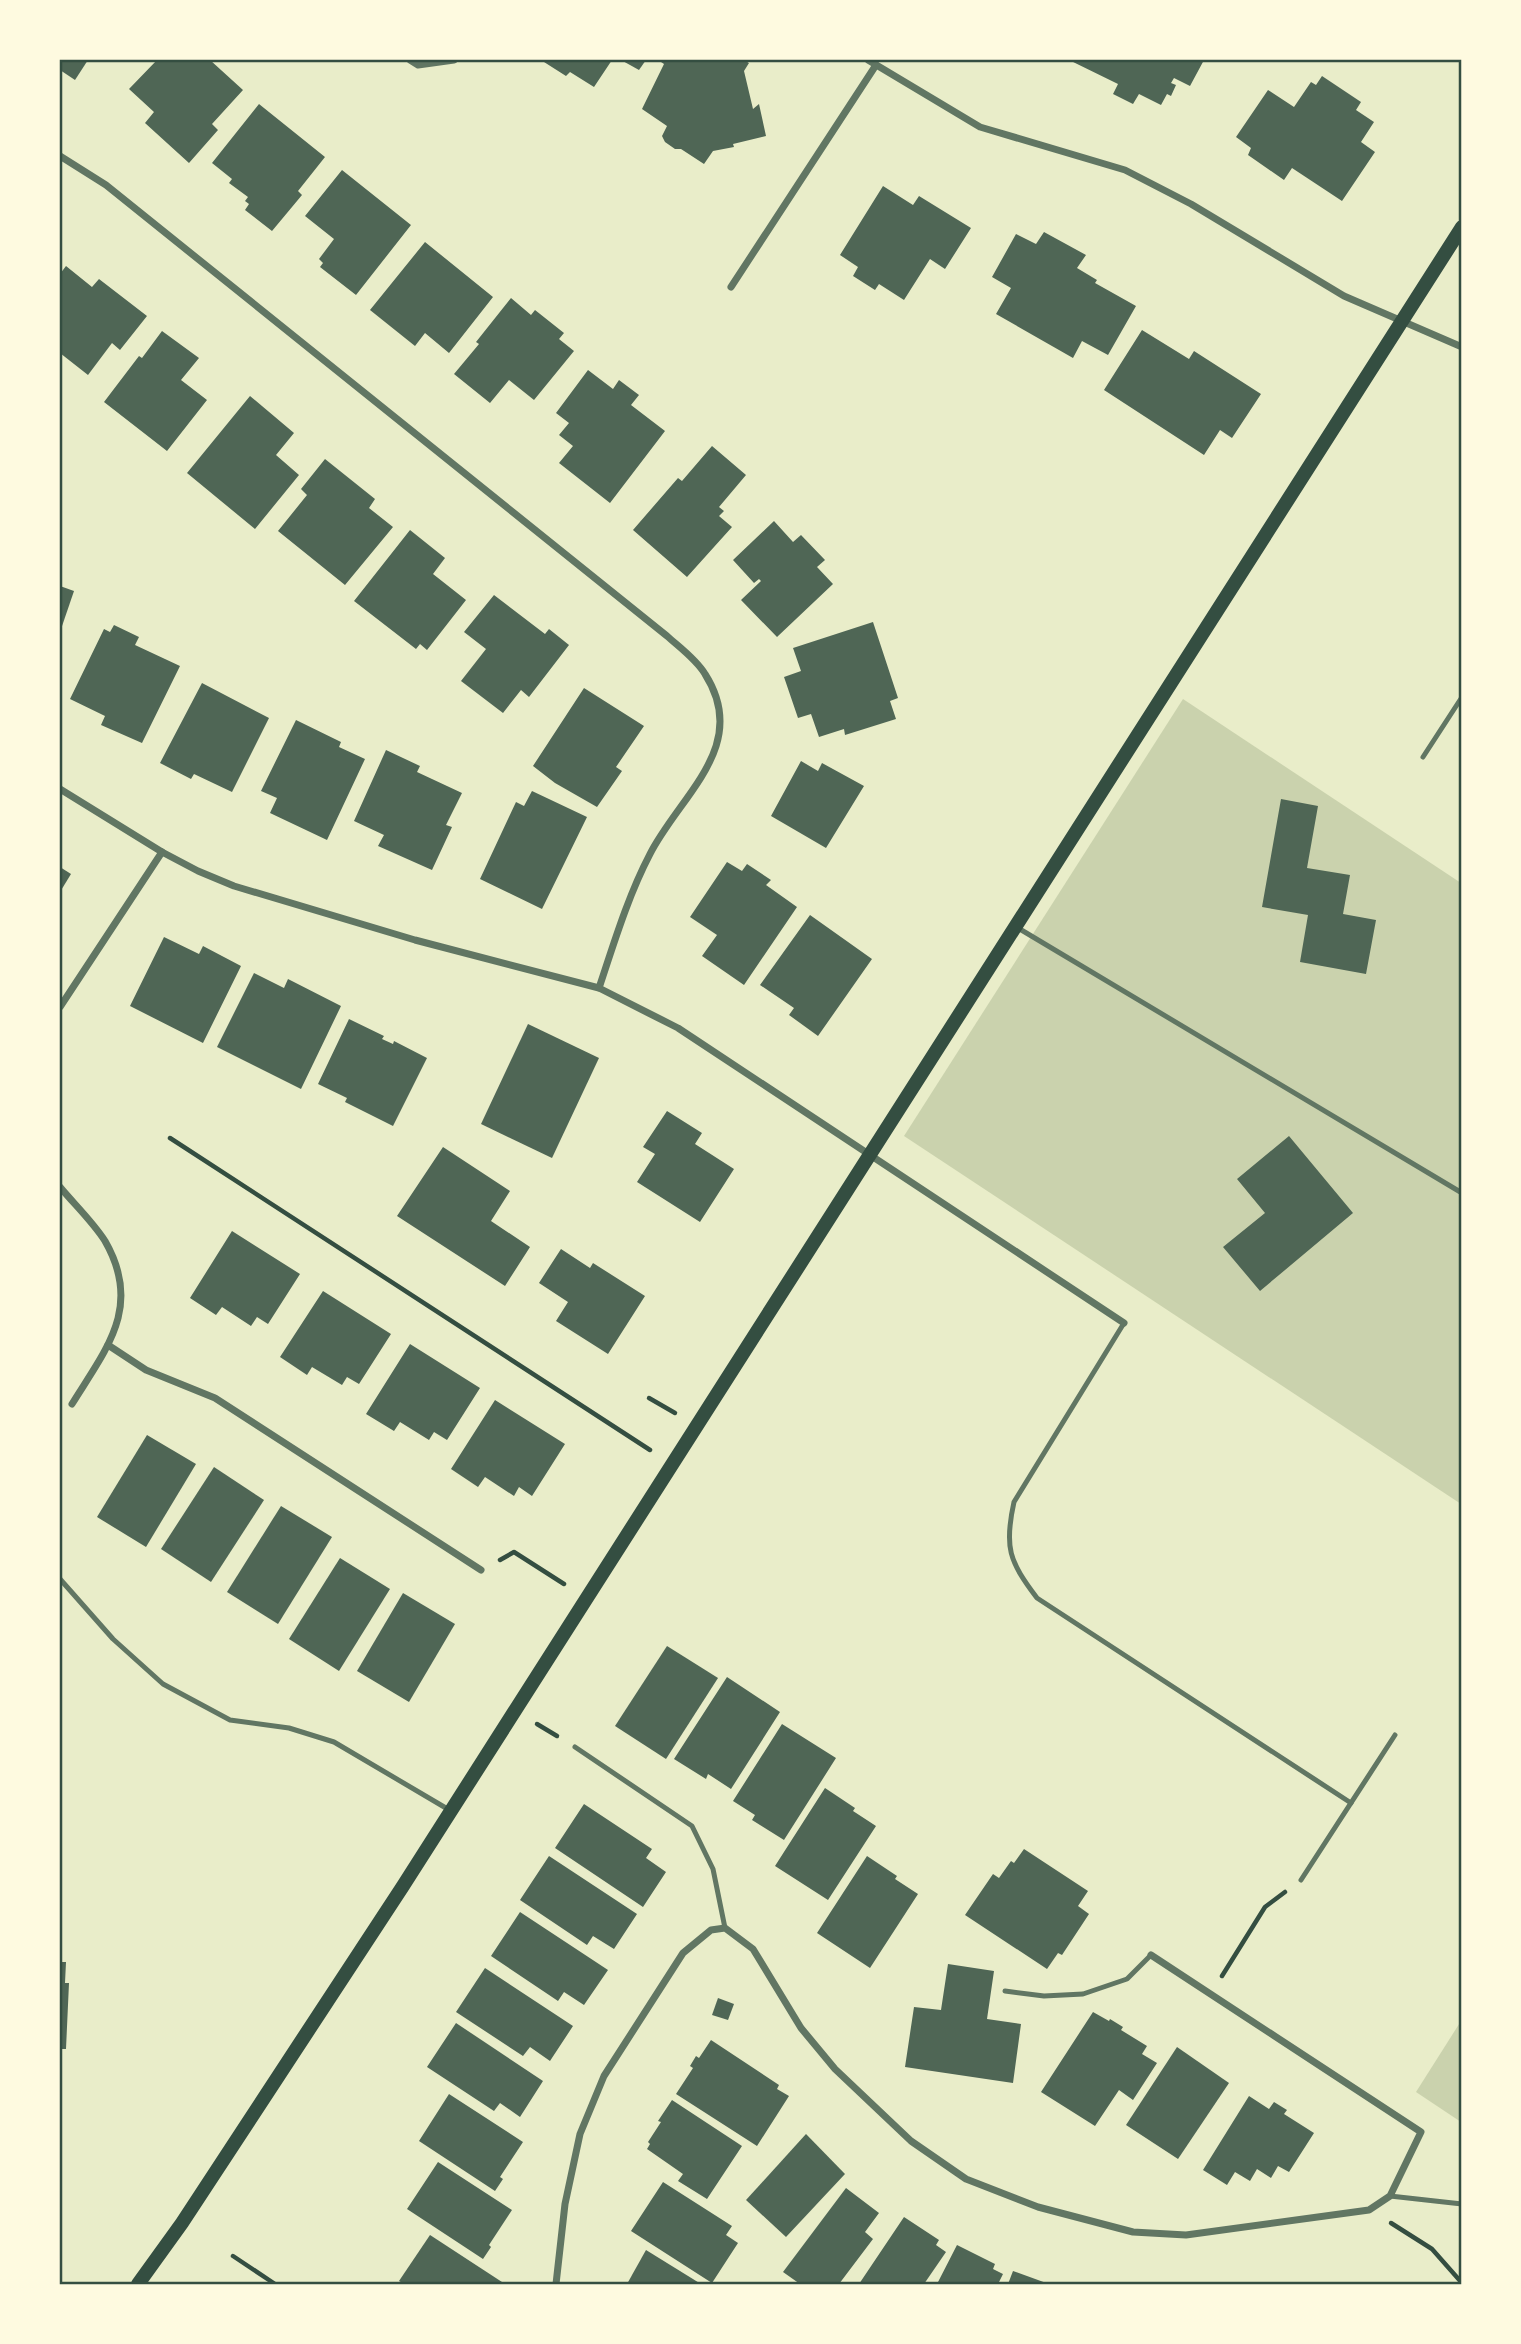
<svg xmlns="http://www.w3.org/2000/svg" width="1521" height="2344" font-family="'Varela Round',sans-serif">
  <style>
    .green { fill: #cad2ad }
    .building { fill: #4f6655 }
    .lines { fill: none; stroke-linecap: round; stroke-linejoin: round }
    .path { stroke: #344e41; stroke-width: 4.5 }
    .service { stroke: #617663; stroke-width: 5 }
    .minor { stroke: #617663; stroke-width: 7 }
    .secondary { stroke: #344e41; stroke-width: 14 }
    .neatline { fill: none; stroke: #344e41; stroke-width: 2.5 }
  </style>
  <rect width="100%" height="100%" fill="#e9edc9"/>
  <g class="green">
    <path d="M 1183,699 L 1461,883 L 1461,1504 L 904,1136 Z"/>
    <path d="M 1461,2021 L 1461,2122 L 1416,2092 Z"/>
  </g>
  <g class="building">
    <path d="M 60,60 L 88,60 L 75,80 L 60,70 Z"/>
    <path d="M 157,60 L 210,60 L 243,90 L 212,124 L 218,130 L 189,163 L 145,123 L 154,112 L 129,89 Z"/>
    <path d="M 545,60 L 612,60 L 594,87 L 570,72 L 566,76 L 544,62 Z"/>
    <path d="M 621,60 L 646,60 L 639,70 Z"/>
    <path d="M 662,60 L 744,60 L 749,63 L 744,71 L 753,109 L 759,104 L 766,136 L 733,144 L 734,147 L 713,151 L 704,164 L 681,149 L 675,149 L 665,142 L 662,136 L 667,126 L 642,109 L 664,64 L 661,62 Z"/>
    <path d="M 1069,60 L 1204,60 L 1190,86 L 1174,78 L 1171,83 L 1176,85 L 1171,96 L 1167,94 L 1161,105 L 1139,94 L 1133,104 L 1113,94 L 1118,84 Z"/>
    <path d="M 1322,76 L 1361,102 L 1356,110 L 1374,122 L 1361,142 L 1375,152 L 1342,201 L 1292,168 L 1284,180 L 1248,155 L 1251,148 L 1236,137 L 1268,90 L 1294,107 L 1311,82 L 1316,85 Z"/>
    <path d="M 259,104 L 325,157 L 298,191 L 302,195 L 272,231 L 245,210 L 249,204 L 245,201 L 248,197 L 229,183 L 232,179 L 212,163 Z"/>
    <path d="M 342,170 L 411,225 L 356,295 L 320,267 L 323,263 L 319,259 L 334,239 L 305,216 Z"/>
    <path d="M 883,186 L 913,205 L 919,196 L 971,228 L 945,269 L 930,259 L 904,300 L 879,284 L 875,290 L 853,276 L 858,267 L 840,255 Z"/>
    <path d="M 1044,232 L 1086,255 L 1077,268 L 1097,280 L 1095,283 L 1136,306 L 1108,355 L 1082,341 L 1073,358 L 996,314 L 1011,288 L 992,277 L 1016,234 L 1036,244 Z"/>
    <path d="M 425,242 L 493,297 L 449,353 L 425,333 L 415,346 L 370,310 Z"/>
    <path d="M 66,266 L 92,287 L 99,279 L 147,316 L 120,350 L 112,343 L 88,375 L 60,353 L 60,274 Z"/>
    <path d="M 511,298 L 531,315 L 535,310 L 564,333 L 559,339 L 574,351 L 534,400 L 509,380 L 490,403 L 454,374 L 479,344 L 476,342 Z"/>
    <path d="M 1142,330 L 1189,359 L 1194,351 L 1261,394 L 1232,438 L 1220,430 L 1204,455 L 1104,390 Z"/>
    <path d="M 162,331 L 199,358 L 181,380 L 207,400 L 167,451 L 104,402 L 139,356 L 142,358 Z"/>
    <path d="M 588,370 L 613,389 L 619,380 L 639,395 L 631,405 L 665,431 L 610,503 L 559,463 L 573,446 L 559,435 L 569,423 L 556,413 Z"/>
    <path d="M 250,396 L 294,433 L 276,455 L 299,475 L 255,529 L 187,473 Z"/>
    <path d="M 712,446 L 746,475 L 719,507 L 724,511 L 719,516 L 732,527 L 687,577 L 633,530 L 678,478 L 682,481 Z"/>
    <path d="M 325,459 L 375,499 L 369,508 L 393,527 L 345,585 L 278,531 L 307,495 L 301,489 Z"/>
    <path d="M 774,521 L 793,542 L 801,535 L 825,560 L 817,567 L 833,584 L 777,637 L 741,600 L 761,581 L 759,579 L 754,583 L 733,560 Z"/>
    <path d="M 410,530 L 445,558 L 433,574 L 466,600 L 427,650 L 420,644 L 416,649 L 354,601 Z"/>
    <path d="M 60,586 L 74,591 L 60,632 Z"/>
    <path d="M 494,595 L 545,634 L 549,629 L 569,645 L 529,697 L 521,690 L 503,713 L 461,681 L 486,649 L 464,632 Z"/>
    <path d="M 873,622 L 898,698 L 890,701 L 896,719 L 845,735 L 844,729 L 819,737 L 811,714 L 798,718 L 784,677 L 801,671 L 793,648 Z"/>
    <path d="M 114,625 L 139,637 L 135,645 L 180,666 L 142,743 L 101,725 L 105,716 L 70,699 L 104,629 L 110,632 Z"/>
    <path d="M 202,683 L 269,718 L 232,792 L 194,774 L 191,779 L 160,763 Z"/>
    <path d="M 584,688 L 644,726 L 616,767 L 622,771 L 597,807 L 555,783 L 533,766 Z"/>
    <path d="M 296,720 L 341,742 L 339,747 L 365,759 L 327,840 L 270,813 L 277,798 L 261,791 Z"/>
    <path d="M 386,750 L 420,766 L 417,772 L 462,793 L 446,825 L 452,827 L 432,870 L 378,846 L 384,835 L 354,821 Z"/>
    <path d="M 801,761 L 818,771 L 822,763 L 864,786 L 826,848 L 771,816 Z"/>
    <path d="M 532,791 L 587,817 L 542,909 L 480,879 L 516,802 L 524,806 Z"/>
    <path d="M 1281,799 L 1318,806 L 1307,868 L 1350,875 L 1343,914 L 1376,920 L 1366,974 L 1300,962 L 1308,915 L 1262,907 Z"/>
    <path d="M 727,862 L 742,871 L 747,864 L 771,880 L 766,885 L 797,907 L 744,985 L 702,956 L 717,935 L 690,917 Z"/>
    <path d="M 60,867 L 71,874 L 60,892 Z"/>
    <path d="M 810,915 L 872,959 L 818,1036 L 789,1015 L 794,1008 L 760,985 Z"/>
    <path d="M 164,937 L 199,954 L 203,946 L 241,966 L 203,1043 L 130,1006 Z"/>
    <path d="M 254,973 L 284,988 L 288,979 L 341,1006 L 301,1089 L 217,1047 Z"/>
    <path d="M 349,1019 L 384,1036 L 382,1039 L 393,1044 L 394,1041 L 427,1058 L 393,1126 L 345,1102 L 347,1098 L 318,1084 Z"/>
    <path d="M 528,1024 L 599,1058 L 552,1158 L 481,1124 Z"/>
    <path d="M 667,1111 L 702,1133 L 695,1144 L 734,1169 L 700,1222 L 637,1182 L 655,1154 L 643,1147 Z"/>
    <path d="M 1289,1136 L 1353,1213 L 1260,1291 L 1223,1247 L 1265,1213 L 1237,1179 Z"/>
    <path d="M 443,1147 L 510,1191 L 491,1221 L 530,1247 L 505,1286 L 397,1216 Z"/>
    <path d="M 232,1231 L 300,1274 L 268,1324 L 257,1317 L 251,1326 L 222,1307 L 216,1315 L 190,1298 Z"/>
    <path d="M 561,1249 L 590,1268 L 593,1263 L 645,1296 L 608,1354 L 556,1321 L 568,1302 L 539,1283 Z"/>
    <path d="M 323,1291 L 391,1334 L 359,1384 L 347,1377 L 342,1385 L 312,1367 L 307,1375 L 280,1357 Z"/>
    <path d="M 410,1344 L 480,1388 L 447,1440 L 434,1432 L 429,1440 L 400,1422 L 394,1431 L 366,1414 Z"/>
    <path d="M 495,1400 L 565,1444 L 532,1496 L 519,1487 L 514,1496 L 485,1477 L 478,1487 L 451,1469 Z"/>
    <path d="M 147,1435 L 196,1464 L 146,1547 L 97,1517 Z"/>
    <path d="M 214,1467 L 264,1500 L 211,1582 L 161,1549 Z"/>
    <path d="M 281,1506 L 332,1537 L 278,1624 L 227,1592 Z"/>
    <path d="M 340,1558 L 390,1589 L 339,1671 L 289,1639 Z"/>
    <path d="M 403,1593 L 455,1624 L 409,1702 L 357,1671 Z"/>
    <path d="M 667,1646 L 718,1678 L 666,1759 L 615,1726 Z"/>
    <path d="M 727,1677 L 780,1712 L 731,1789 L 708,1774 L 706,1779 L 674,1759 Z"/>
    <path d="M 782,1724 L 836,1758 L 784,1840 L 752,1820 L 755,1815 L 733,1801 Z"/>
    <path d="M 825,1788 L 855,1808 L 853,1811 L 876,1826 L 828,1900 L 775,1866 Z"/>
    <path d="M 584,1804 L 652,1849 L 646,1858 L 666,1872 L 643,1907 L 555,1848 Z"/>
    <path d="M 1024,1849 L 1088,1891 L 1078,1906 L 1089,1914 L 1062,1955 L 1058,1953 L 1047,1969 L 965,1915 L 993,1874 L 999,1878 L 1011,1861 L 1014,1863 Z"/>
    <path d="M 549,1856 L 637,1914 L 614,1949 L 593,1936 L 587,1945 L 520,1900 Z"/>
    <path d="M 867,1856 L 897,1876 L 895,1879 L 918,1894 L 870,1968 L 817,1933 Z"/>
    <path d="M 520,1912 L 608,1970 L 584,2005 L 564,1992 L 558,2001 L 491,1956 Z"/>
    <path d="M 60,1962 L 66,1962 L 65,1983 L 69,1983 L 66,2049 L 60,2049 Z"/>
    <path d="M 948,1964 L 994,1971 L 987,2019 L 1021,2024 L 1013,2083 L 905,2067 L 914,2007 L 941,2010 Z"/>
    <path d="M 485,1968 L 573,2026 L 550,2061 L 530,2047 L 523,2056 L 456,2012 Z"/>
    <path d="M 718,1998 L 734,2004 L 728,2020 L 712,2015 Z"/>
    <path d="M 1093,2012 L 1109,2021 L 1110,2019 L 1123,2027 L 1121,2030 L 1147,2046 L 1142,2054 L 1157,2063 L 1133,2100 L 1119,2090 L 1095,2126 L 1041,2092 Z"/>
    <path d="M 456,2023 L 543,2081 L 520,2117 L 500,2103 L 494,2111 L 427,2067 Z"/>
    <path d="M 711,2040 L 779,2085 L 777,2089 L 789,2096 L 757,2146 L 676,2094 L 693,2068 L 690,2066 L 696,2056 L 699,2058 Z"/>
    <path d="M 1177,2047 L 1229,2083 L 1178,2159 L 1126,2125 Z"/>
    <path d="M 449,2094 L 523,2142 L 500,2177 L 503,2179 L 495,2191 L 419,2141 Z"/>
    <path d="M 1249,2096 L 1269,2109 L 1274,2102 L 1287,2110 L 1284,2114 L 1314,2133 L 1289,2172 L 1278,2166 L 1271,2178 L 1257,2169 L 1250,2181 L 1235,2172 L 1227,2185 L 1203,2170 Z"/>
    <path d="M 672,2100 L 742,2146 L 707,2199 L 678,2181 L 683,2174 L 647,2149 L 650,2144 L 648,2142 L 661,2122 L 658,2121 Z"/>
    <path d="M 806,2134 L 845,2174 L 786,2237 L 746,2200 Z"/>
    <path d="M 438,2162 L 512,2210 L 489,2245 L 491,2247 L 483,2259 L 407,2209 Z"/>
    <path d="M 663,2182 L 732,2226 L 726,2235 L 738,2243 L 712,2283 L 631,2231 Z"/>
    <path d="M 846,2188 L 879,2213 L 865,2232 L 873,2239 L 839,2284 L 800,2284 L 783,2272 Z"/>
    <path d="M 904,2217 L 939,2240 L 936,2245 L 946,2252 L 924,2284 L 859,2284 Z"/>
    <path d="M 430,2235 L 502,2282 L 501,2284 L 404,2284 L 399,2281 Z"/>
    <path d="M 957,2245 L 995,2264 L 993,2269 L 1003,2274 L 998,2284 L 937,2284 Z"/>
    <path d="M 646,2250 L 701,2284 L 627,2284 Z"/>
    <path d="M 1013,2271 L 1049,2284 L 1008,2284 Z"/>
  </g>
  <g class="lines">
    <g class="path">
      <path d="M 170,1138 L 650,1450"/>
      <path d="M 649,1398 L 675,1413"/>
      <path d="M 500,1560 L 514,1552 L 564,1584"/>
      <path d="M 537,1724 L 557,1736"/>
      <path d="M 1222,1976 L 1265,1907 L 1285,1892"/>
      <path d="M 1391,2223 L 1432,2249 L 1462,2283"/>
      <path d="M 233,2256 L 275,2284"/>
    </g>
    <g class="service">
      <path d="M 1423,757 L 1462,697"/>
      <path d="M 1018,928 L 1462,1193"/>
      <path d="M 1124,1323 L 1014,1502 C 1004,1547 1009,1561 1037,1598 L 1351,1803"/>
      <path d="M 60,1579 L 113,1639 L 163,1684 L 230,1720 L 289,1728 L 334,1742 L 451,1811"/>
      <path d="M 575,1747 L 692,1826 L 713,1869 L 725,1928"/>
      <path d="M 1301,1880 L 1395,1735"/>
      <path d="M 1005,1991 L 1044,1996 L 1083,1994 L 1127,1979 L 1151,1955"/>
      <path d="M 1390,2196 L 1462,2204"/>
    </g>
    <g class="minor">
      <path d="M 410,60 L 418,65 L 454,60"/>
      <path d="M 868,60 L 980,127 L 1125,170 L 1191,204 L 1344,296 L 1462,347"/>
      <path d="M 60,156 L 106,185 L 667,636 C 679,647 696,659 705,674 C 751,746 680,795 650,854 C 628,896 614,943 599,988"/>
      <path d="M 731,287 L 876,65"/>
      <path d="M 60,789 L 162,852 L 198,871 L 234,886 L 415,940 L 599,988 L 678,1028 L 1124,1323"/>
      <path d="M 60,1007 L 162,852"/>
      <path d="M 60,1187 C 74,1204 93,1222 105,1241 C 143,1307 106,1349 72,1404"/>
      <path d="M 108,1345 L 146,1370 L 215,1398 L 481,1570"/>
      <path d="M 556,2284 L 565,2204 L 580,2134 L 604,2076 L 683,1953 L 711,1930 L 725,1928 L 753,1949 L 801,2028 L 835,2069 L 911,2141 L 966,2179 L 1038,2207 L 1133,2232 L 1186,2235 L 1369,2210 L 1390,2196 L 1421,2132 L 1151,1955"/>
    </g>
    <path class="secondary" d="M 138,2284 L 182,2223 L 403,1886 L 1462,227"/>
  </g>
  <rect width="1521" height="2344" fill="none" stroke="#fefae0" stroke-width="122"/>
  <rect x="61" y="61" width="1399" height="2222" class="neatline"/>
</svg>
